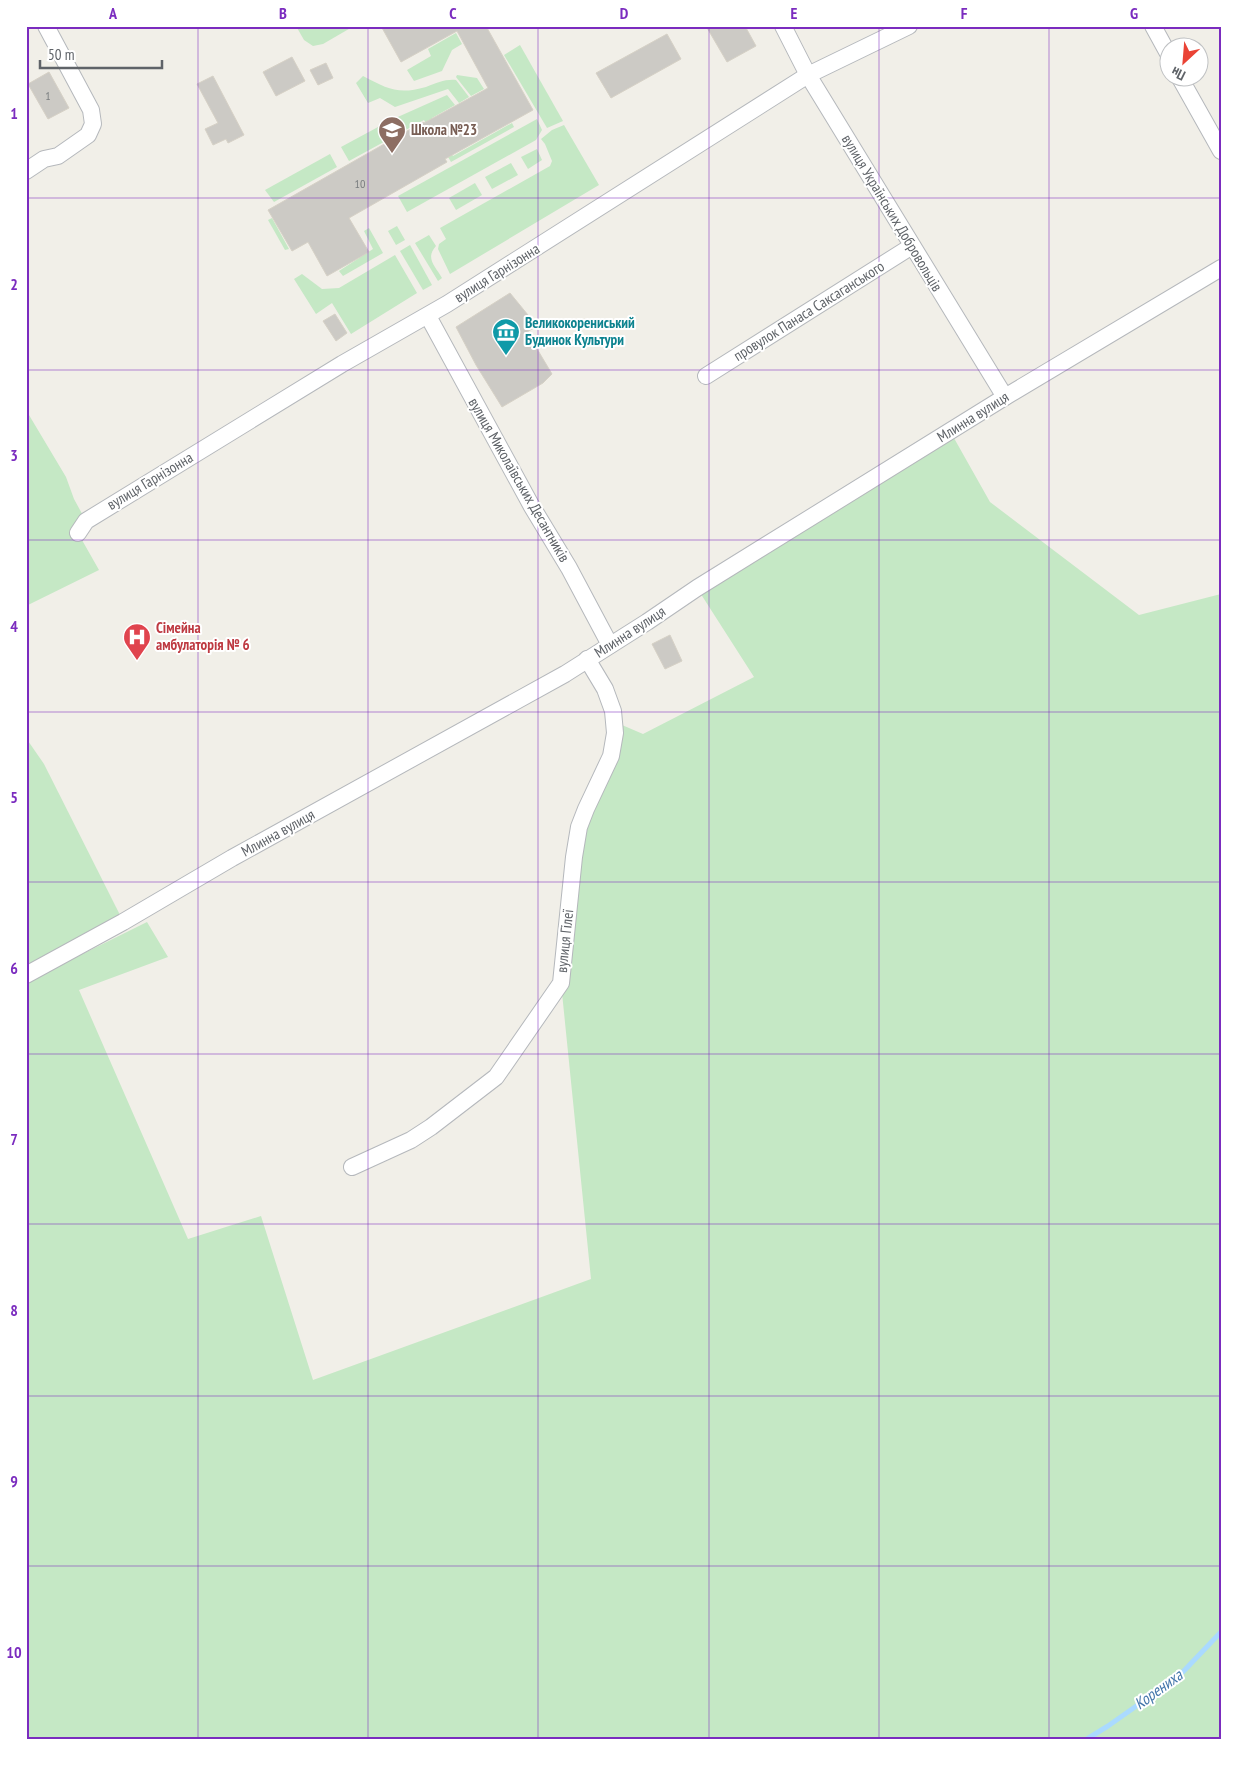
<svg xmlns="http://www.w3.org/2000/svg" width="1247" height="1765" font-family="'PT Sans Narrow',sans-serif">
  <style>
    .green { fill: #c5e8c5 }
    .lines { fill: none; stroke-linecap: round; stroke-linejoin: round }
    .stream { stroke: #aadaff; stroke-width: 5 }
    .building { fill: #cccac5; stroke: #d6d1c6 }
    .street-casing { stroke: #b5b8bc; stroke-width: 18 }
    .street { stroke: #fff; stroke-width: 16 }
    .grid { fill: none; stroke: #7b2cbf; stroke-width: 1; stroke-opacity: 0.55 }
    .labels { text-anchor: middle; stroke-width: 4; stroke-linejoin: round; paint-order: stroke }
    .number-label { font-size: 12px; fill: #7a7d7f }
    .education-label { font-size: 15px; font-weight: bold; fill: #785e54; stroke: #fff; text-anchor: start }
    .street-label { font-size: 15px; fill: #5f6368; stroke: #fff }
    .culture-label { font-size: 15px; font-weight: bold; fill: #0d838f; stroke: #fff; text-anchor: start }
    .health-label { font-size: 15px; font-weight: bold; fill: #be3a42; stroke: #fff; text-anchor: start }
    .water-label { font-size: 16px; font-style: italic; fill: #4174aa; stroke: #fff }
    .neatline { fill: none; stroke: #7b2cbf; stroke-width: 2 }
    .grid-label { font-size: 16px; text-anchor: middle; font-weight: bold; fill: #7b2cbf }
  </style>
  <rect width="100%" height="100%" fill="#f1efe8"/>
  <g class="green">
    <path d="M 296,26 L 354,26 L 323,44 L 313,46 L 304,40 Z"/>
    <path d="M 456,33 L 462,44 L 452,50 L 442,71 L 414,81 L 407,70 L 431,56 L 428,49 Z"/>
    <path d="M 520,45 L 563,121 L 547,128 L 504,55 Z"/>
    <path d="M 457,75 L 477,78 L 484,89 L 471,96 L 456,77 Z"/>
    <path d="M 363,76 C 388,89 398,95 426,87 C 437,83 445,79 456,80 L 469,97 L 459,103 L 448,89 L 395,107 L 380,98 L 368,103 L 356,83 Z"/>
    <path d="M 447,95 L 455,105 L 432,118 L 440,133 L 433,136 L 424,120 L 349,161 L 341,147 L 391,120 Z"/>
    <path d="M 537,119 L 542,130 L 536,140 L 407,212 L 398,196 Z"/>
    <path d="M 512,123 L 514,127 L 451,162 L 441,145 L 445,143 L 453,156 Z"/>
    <path d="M 564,125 L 599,185 L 450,274 L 438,249 L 439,244 L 446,239 L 440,228 L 550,166 L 552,161 L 545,144 L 541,139 L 552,130 Z"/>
    <path d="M 537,149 L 542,160 L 528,169 L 521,157 Z"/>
    <path d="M 330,154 L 337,167 L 274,202 L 265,190 Z"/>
    <path d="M 511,163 L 518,175 L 492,189 L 485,177 Z"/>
    <path d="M 475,183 L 482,195 L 456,210 L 449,198 Z"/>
    <path d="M 272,218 L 289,249 L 285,250 L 268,220 Z"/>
    <path d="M 397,226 L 405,240 L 396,245 L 388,231 Z"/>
    <path d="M 369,228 L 383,253 L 343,276 L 339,271 L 373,249 L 364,231 Z"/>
    <path d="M 429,235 L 436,246 C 425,258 435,266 442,278 L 438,281 L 415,243 Z"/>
    <path d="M 410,245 L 432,285 L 423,290 L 400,251 Z"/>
    <path d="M 395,255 L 417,293 L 351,334 L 332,303 L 316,314 L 294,279 L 302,274 L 322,289 L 339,288 Z"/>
    <path d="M 26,410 L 66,477 L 74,499 L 86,521 L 78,533 L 99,570 L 26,606 Z"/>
    <path d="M 950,431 L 990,502 L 1139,615 L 1221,594 L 1221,1739 L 26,1739 L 26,982 L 147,922 L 168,957 L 79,990 L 188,1239 L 261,1216 L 313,1380 L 591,1279 L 561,983 L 574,857 L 615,722 L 643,734 L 754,677 L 697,588 Z"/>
    <path d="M 26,738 L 44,764 L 121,917 L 26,967 Z"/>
  </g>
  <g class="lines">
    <path class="stream" d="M 1087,1739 L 1108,1726 L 1179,1676 L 1221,1632"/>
  </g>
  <g class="building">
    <path d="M 381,26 L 486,26 L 533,110 L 445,159 L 447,162 L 349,218 L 369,252 L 327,276 L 308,242 L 292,251 L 268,210 L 423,122 L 424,123 L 488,88 L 457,31 L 401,62 Z"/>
    <path d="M 706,26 L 745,26 L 756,46 L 727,62 Z"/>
    <path d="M 667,34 L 681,59 L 611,98 L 596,73 Z"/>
    <path d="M 292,57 L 305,81 L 276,96 L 263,72 Z"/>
    <path d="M 326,63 L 333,78 L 318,85 L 310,70 Z"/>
    <path d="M 49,72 L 69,108 L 48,119 L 28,84 Z"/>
    <path d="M 213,76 L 244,135 L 228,143 L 226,139 L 213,145 L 205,129 L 218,123 L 197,84 Z"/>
    <path d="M 510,293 L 537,326 L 527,332 L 552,374 L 543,383 L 502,407 L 476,365 L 456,327 Z"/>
    <path d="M 335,314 L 347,333 L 336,341 L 323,321 Z"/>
    <path d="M 670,635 L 682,661 L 665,669 L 652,644 Z"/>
  </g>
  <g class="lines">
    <g class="street-casing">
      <g id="street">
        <path d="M 783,26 L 808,75 L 1005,397"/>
        <path d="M 1153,26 L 1170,57"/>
        <path d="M 1180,78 L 1221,151"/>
        <path d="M 26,171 L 44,159 L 58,156 L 88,135 L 93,124 L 91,110 L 46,26"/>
        <path d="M 428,316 L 531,505 L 569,568 L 610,645"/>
        <path d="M 706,376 L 912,246"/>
        <path d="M 78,533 L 86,521 L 342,364 L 447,304 L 808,75 L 909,26"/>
        <path d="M 26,975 L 123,922 L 232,858 L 565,674 L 647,622 L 697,588 L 1005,397 L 1221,268"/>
        <path d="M 352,1167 L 411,1140 L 431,1127 L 496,1077 L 561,983 L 574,857 L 579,827 L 586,809 L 611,756 L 615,733 L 613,711 L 605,689 L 587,659"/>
      </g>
    </g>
    <use href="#street" class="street"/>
  </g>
  <path class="grid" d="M 198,26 L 198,1739M 368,26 L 368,1739M 538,26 L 538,1739M 709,26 L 709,1739M 879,26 L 879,1739M 1049,26 L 1049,1739M 26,198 L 1221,198M 26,370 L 1221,370M 26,540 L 1221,540M 26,712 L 1221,712M 26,882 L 1221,882M 26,1054 L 1221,1054M 26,1224 L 1221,1224M 26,1396 L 1221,1396M 26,1566 L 1221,1566"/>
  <defs>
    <g id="school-pin" transform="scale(1.4375)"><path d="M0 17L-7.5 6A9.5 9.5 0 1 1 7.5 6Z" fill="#8d6e63" stroke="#fff"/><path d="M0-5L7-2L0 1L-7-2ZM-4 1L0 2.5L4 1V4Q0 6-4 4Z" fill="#fff"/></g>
    <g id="museum-pin" transform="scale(1.4375)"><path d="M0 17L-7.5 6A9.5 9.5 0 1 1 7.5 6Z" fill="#0f9aa8" stroke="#fff"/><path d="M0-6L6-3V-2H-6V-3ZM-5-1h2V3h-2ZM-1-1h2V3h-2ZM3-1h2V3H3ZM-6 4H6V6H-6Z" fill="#fff"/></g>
    <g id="hospital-pin" transform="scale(1.4375)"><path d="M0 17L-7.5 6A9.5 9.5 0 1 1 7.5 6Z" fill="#e0444e" stroke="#fff"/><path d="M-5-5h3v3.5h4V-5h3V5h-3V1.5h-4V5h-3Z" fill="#fff"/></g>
  </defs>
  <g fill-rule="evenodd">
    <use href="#school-pin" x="392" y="130"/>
    <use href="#museum-pin" x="506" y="332"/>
    <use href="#hospital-pin" x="137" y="637"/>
  </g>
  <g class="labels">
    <g class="number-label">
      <text x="48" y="100">1</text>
      <text x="360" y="188">10</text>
    </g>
    <g class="education-label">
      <text x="411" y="135">Школа №23</text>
    </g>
    <g class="street-label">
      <text transform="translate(892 213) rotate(59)" y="5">вулиця Українських Добровольців</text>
      <text transform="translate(497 273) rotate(-32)" y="5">вулиця Гарнізонна</text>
      <text transform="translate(809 311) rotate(-32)" y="5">провулок Панаса Саксаганського</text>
      <text transform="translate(973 417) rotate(-32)" y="5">Млинна вулиця</text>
      <text transform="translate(519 480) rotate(60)" y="5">вулиця Миколаївських Десантників</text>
      <text transform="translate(150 481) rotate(-31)" y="5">вулиця Гарнізонна</text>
      <text transform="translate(630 632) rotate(-33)" y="5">Млинна вулиця</text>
      <text transform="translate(278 833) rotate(-29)" y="5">Млинна вулиця</text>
      <text transform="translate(565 941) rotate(-84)" y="5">вулиця Гілеї</text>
    </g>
    <g class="culture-label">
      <text x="525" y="328">Великокорениський<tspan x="525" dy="17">Будинок Культури</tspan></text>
    </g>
    <g class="health-label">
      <text x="156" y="633">Сімейна<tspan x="156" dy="17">амбулаторія № 6</tspan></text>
    </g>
    <g class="water-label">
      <text transform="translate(1158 1689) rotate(-36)" y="6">Корениха</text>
    </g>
  </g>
  <rect width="1247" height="1765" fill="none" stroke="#ffffff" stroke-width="55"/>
  <g transform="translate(1184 62) rotate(206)"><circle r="24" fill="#ffffff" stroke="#bfc1c3"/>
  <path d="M0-4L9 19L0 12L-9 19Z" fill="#ea4335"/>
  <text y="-8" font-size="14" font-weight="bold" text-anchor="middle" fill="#5f6368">Пн</text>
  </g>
  <path d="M40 60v8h122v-8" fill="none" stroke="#5f6368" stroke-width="2.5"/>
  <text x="48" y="60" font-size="15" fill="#5f6368" stroke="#ffffff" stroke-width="4" paint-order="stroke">50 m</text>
  <rect x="28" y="28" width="1192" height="1710" class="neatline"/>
  <g class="grid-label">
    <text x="113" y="19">A</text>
    <text x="283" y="19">B</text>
    <text x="453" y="19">C</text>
    <text x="624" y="19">D</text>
    <text x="794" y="19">E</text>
    <text x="964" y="19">F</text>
    <text x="1134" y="19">G</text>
    <text x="14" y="119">1</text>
    <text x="14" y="290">2</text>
    <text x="14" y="461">3</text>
    <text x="14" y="632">4</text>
    <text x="14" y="803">5</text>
    <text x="14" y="974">6</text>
    <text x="14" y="1145">7</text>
    <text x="14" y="1316">8</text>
    <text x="14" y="1487">9</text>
    <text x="14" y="1658">10</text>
  </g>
</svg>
